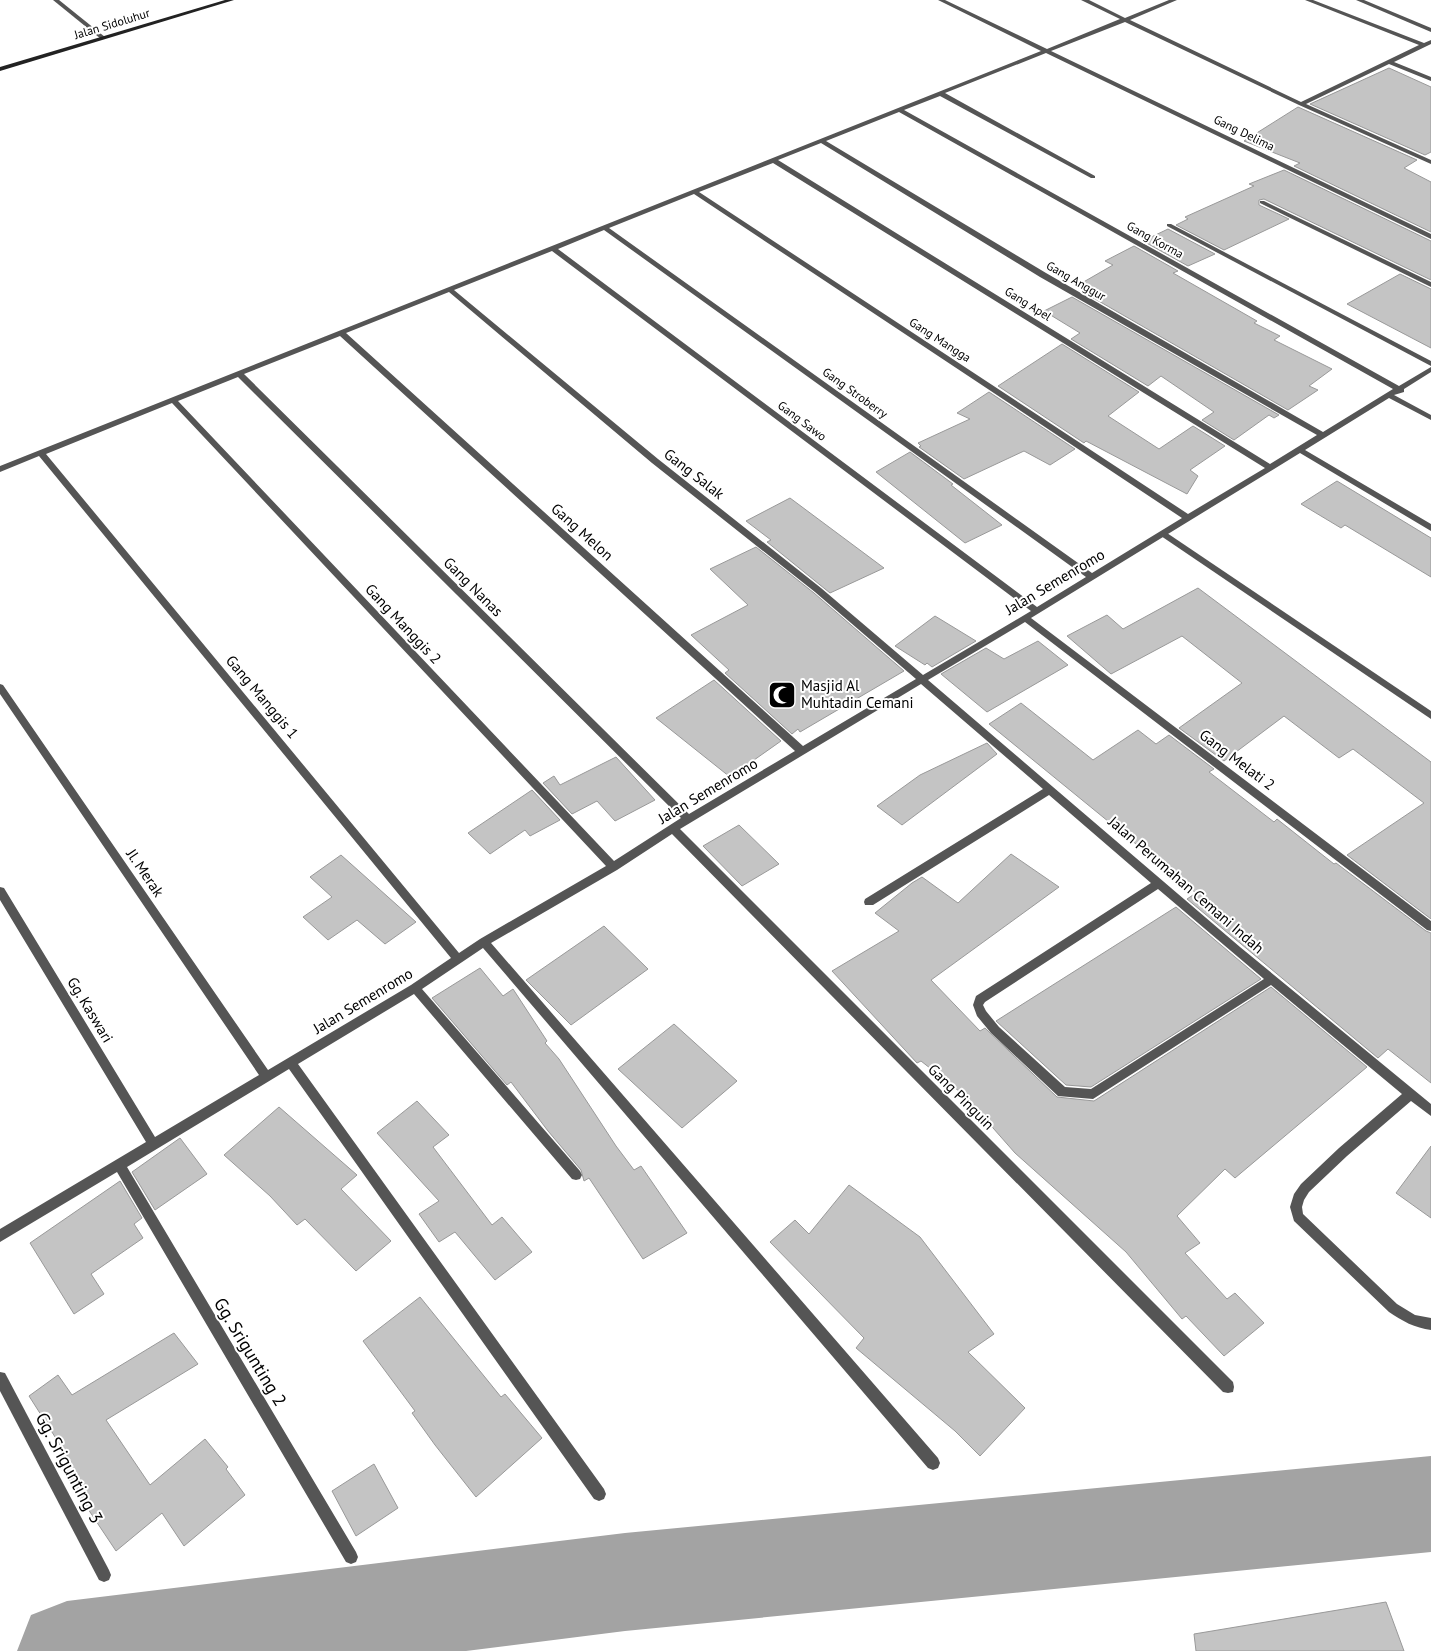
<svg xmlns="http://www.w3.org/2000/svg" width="1431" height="1651" font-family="'PT Sans',sans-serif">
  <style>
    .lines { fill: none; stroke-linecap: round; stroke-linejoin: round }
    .river { fill: #a3a3a3; fill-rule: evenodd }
    .building { fill: #c4c4c4; stroke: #999 }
    .service { fill: #555; fill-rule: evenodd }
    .minor { fill: #555; fill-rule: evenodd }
    .secondary { fill: #222; fill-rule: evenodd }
    .labels { text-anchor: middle; stroke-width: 4; stroke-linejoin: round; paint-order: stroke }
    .far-street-label { font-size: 12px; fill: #000; stroke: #fff }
    .street-label { font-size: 15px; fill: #000; stroke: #fff }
    .poi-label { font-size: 15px; fill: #000; stroke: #fff; text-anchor: start }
    .near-street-label { font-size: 18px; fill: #000; stroke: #fff }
  </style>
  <rect width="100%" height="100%" fill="#fff"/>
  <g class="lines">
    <path class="river" d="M 1431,1456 L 1431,1552 L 625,1631 L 466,1651 L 17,1651 L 31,1615 L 67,1601 L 625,1533 Z"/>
  </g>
  <g class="building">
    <path d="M 1389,68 L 1431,87 L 1431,152 L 1425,155 L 1310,104 Z"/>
    <path d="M 1298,107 L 1417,160 L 1404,168 L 1431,182 L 1431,232 L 1294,166 L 1300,163 L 1244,141 Z"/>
    <path d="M 1284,170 L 1431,241 L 1431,280 L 1264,199 L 1259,200 L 1259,205 L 1289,219 L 1224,250 L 1176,225 L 1188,219 L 1185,217 L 1254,186 L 1249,184 Z"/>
    <path d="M 1168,229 L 1215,254 L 1188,266 L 1143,241 Z"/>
    <path d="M 1134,246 L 1178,271 L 1173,273 L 1257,321 L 1254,323 L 1280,336 L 1274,340 L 1332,369 L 1309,386 L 1318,390 L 1288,410 L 1083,292 L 1089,288 L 1080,284 L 1113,265 L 1105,261 Z"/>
    <path d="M 1400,274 L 1431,289 L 1431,348 L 1347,304 Z"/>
    <path d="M 1072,297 L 1279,415 L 1274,418 L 1269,415 L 1234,440 L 1202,420 L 1214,412 L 1161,376 L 1148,386 L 1071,339 L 1080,333 L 1044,311 Z"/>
    <path d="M 1062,344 L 1139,392 L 1108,416 L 1159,449 L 1193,426 L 1225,446 L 1190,470 L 1198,476 L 1187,494 L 1086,441 L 1084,443 L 998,386 Z"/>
    <path d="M 989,392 L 1075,449 L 1050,465 L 1024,451 L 964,479 L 919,447 L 921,446 L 918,443 L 970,419 L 957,413 Z"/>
    <path d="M 910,452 L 953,484 L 951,485 L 1002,525 L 965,543 L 876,472 Z"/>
    <path d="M 1337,481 L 1431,538 L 1431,577 L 1345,525 L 1341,528 L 1301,504 Z"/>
    <path d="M 790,498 L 884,568 L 830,593 L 767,542 L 771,540 L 746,521 Z"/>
    <path d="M 756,547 L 814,593 L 904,671 L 800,732 L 798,729 L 792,734 L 725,673 L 729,670 L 691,635 L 748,605 L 710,569 Z"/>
    <path d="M 1198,588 L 1431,762 L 1431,919 L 1347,855 L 1424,803 L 1353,749 L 1339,758 L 1284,716 L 1224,761 L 1179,728 L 1242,683 L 1182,636 L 1111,674 L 1067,636 L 1107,615 L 1123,629 Z"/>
    <path d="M 935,616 L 976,641 L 932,667 L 927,663 L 925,665 L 895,646 Z"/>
    <path d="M 1038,641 L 1068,665 L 987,712 L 941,674 L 986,648 L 1004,659 Z"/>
    <path d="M 714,680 L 781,741 L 730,777 L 656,718 Z"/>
    <path d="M 1021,703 L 1093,760 L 1138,730 L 1156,744 L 1169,735 L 1214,769 L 1209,772 L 1274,822 L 1277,819 L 1334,864 L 1336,863 L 1426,931 L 1431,933 L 1431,1083 L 1388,1049 L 1378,1058 L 1187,899 L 1196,893 L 989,724 Z"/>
    <path d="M 987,743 L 997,754 L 902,825 L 877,806 L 920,775 Z"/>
    <path d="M 616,757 L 655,800 L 615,821 L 597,801 L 572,814 L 543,783 L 554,776 L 560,785 Z"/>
    <path d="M 532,790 L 560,820 L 530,836 L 525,830 L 490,854 L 468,833 Z"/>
    <path d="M 739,825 L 779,864 L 742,886 L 703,846 Z"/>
    <path d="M 1011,854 L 1059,887 L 931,980 L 980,1031 L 985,1028 L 1057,1097 L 1094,1101 L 1271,987 L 1367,1067 L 1235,1178 L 1225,1169 L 1177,1216 L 1200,1243 L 1185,1253 L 1227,1299 L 1235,1293 L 1264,1323 L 1224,1356 L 1186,1316 L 1182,1319 L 1126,1252 L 1015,1153 L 964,1095 L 921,1061 L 917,1063 L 832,971 L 899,931 L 875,913 L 912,883 L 922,877 L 958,903 Z"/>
    <path d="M 341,855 L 416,922 L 385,944 L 357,920 L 328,940 L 303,917 L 332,897 L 310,877 Z"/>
    <path d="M 1176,907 L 1261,979 L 1091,1087 L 1066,1085 L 996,1021 Z"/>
    <path d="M 604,926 L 648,969 L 571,1025 L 526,980 Z"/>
    <path d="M 480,968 L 503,996 L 513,989 L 547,1041 L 545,1043 L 559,1059 L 616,1146 L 634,1170 L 641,1166 L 687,1233 L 643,1259 L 589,1178 L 584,1181 L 581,1170 L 548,1131 L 511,1082 L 507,1085 L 432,998 Z"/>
    <path d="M 674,1024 L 737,1081 L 682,1128 L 618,1069 Z"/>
    <path d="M 417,1101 L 449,1135 L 433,1147 L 492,1225 L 502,1217 L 532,1252 L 495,1280 L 455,1232 L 439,1242 L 419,1214 L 439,1201 L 377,1133 Z"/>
    <path d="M 279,1107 L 357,1175 L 341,1189 L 391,1241 L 356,1271 L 305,1219 L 297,1225 L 270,1196 L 224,1155 Z"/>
    <path d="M 180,1138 L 207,1174 L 155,1210 L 132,1172 Z"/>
    <path d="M 1431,1146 L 1431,1218 L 1396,1193 Z"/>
    <path d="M 120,1181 L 142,1218 L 134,1224 L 143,1238 L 91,1274 L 104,1294 L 74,1314 L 30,1243 Z"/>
    <path d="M 849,1185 L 920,1237 L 994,1334 L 968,1352 L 1025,1408 L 980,1456 L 955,1431 L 856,1348 L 864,1338 L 770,1242 L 795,1220 L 809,1234 Z"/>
    <path d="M 420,1297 L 501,1397 L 505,1394 L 542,1438 L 476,1497 L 435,1445 L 412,1413 L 415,1411 L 363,1341 Z"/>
    <path d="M 174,1333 L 198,1364 L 106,1420 L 150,1485 L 205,1439 L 228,1467 L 226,1469 L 245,1495 L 184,1546 L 162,1513 L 116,1551 L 62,1470 L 71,1462 L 29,1396 L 58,1375 L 72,1395 Z"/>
    <path d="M 374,1464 L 398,1508 L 356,1536 L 332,1491 Z"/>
    <path d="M 1386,1602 L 1404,1651 L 1196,1651 L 1194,1634 Z"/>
  </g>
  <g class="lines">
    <path class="service" d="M 1164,531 L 1431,711 L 1431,719 L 1161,536 L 1160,534 Z"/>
    <g class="minor">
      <path d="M 53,0 L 59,0 L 105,37 L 105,39 L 101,39 Z"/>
      <path d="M 938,0 L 945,0 L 1047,49 L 1120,19 L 1081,0 L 1089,0 L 1125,18 L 1169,0 L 1177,0 L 1130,20 L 1301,102 L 1419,45 L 1305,0 L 1313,0 L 1424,43 L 1431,40 L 1431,44 L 1394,62 L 1431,77 L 1431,81 L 1389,64 L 1306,104 L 1431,160 L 1431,164 L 1299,105 L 1125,22 L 1051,51 L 1431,234 L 1431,239 L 1046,53 L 945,93 L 1095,176 L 1095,178 L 1091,178 L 940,96 L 904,110 L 1399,386 L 1431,367 L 1431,372 L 1404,389 L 1404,392 L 1394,395 L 1431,415 L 1431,420 L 1389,398 L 1305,450 L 1431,524 L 1431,531 L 1300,453 L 1031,618 L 1431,921 L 1431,931 L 1427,930 L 1025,622 L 928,680 L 1240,947 L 1431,1104 L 1431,1116 L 1411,1101 L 1347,1156 L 1309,1192 L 1304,1200 L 1302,1207 L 1303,1214 L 1397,1304 L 1415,1315 L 1431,1318 L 1431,1330 C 1415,1328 1402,1321 1389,1312 L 1294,1221 L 1290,1207 L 1294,1194 L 1301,1184 L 1339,1148 L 1402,1094 L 1271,985 L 1093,1099 L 1058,1096 L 991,1033 L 977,1016 L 973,1005 L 976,996 L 1151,883 L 1049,795 L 873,905 L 865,905 L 864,902 L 865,899 L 1043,789 L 921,684 L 680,829 L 1233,1382 L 1234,1387 L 1233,1392 L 1228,1393 L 1223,1392 L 672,834 L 617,870 L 491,943 L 938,1458 L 940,1463 L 938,1468 L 933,1470 L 928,1468 L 483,948 L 422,989 L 580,1171 L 582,1175 L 580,1179 L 576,1180 L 572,1179 L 414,994 L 298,1064 L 604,1489 L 606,1494 L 604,1499 L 599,1501 L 594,1499 L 289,1069 L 127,1167 L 356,1552 L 358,1557 L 356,1562 L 351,1564 L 346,1562 L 117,1172 L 0,1242 L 0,1229 L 146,1142 L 0,900 L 0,887 L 4,888 L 155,1137 L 259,1075 L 0,694 L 0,684 L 3,685 L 268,1070 L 411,985 L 451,958 L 39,456 L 0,472 L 0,466 L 1041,51 ZM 899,112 L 1393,389 L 1323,432 L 1046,273 L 826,141 ZM 821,143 L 1040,277 L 1317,435 L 1270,464 L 778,160 ZM 773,163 L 1265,468 L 1188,514 L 699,192 ZM 694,194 L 1182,518 L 1092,573 L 609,228 ZM 604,230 L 1086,577 L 1037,607 L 558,249 ZM 552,251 L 1031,611 L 923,675 L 821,588 L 658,459 L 454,290 ZM 449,292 L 652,463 L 815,592 L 916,679 L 803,746 L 346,333 ZM 340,336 L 795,751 L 689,814 L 244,374 ZM 238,377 L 681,818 L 614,861 L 178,401 ZM 172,403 L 606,866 L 480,939 L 459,953 L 46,454 ZM 1158,889 L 1264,979 L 1091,1089 L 1065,1087 L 999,1027 L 986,1011 L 983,1005 L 985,1002 Z"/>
      <path d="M 1356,0 L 1364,0 L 1431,28 L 1431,32 Z"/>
      <path d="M 1260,201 L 1264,201 L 1431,282 L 1431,287 L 1260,203 Z"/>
      <path d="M 1167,224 L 1171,224 L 1431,361 L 1431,366 L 1167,226 Z"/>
      <path d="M 0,1372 L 5,1373 L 109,1570 L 111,1575 L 109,1580 L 104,1582 L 99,1580 L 0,1391 Z"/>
    </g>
    <path class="secondary" d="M 225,0 L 234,0 L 0,71 L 0,67 Z"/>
  </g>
  <defs>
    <g id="mosque-square" transform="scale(1.4375)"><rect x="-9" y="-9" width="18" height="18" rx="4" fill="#000" stroke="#fff"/><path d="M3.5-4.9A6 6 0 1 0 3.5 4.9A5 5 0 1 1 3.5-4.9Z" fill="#fff"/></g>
  </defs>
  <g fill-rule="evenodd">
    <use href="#mosque-square" x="782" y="695"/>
  </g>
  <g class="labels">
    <g class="far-street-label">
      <text transform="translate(112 24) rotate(-17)" y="4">Jalan Sidoluhur</text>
      <text transform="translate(1244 133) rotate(26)" y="4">Gang Delima</text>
      <text transform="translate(1155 240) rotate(29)" y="4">Gang Korma</text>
      <text transform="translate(1076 281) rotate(30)" y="4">Gang Anggur</text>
      <text transform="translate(1028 304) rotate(32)" y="4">Gang Apel</text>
      <text transform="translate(940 340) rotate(33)" y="4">Gang Mangga</text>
      <text transform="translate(855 393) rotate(36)" y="4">Gang Stroberry</text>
      <text transform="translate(802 421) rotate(37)" y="4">Gang Sawo</text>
    </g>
    <g class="street-label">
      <text transform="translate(694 474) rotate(38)" y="5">Gang Salak</text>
      <text transform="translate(582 532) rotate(42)" y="5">Gang Melon</text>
      <text transform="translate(1055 582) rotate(-31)" y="5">Jalan Semenromo</text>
      <text transform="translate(473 587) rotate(45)" y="5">Gang Nanas</text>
      <text transform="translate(403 624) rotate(47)" y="5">Gang Manggis 2</text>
      <text transform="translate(262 697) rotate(50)" y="5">Gang Manggis 1</text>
      <text transform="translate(1237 760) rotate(37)" y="5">Gang Melati 2</text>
      <text transform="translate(708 791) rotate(-31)" y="5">Jalan Semenromo</text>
      <text transform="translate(145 873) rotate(56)" y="5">Jl. Merak</text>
      <text transform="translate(1186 885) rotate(41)" y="5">Jalan Perumahan Cemani Indah</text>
      <text transform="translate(363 1001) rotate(-31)" y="5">Jalan Semenromo</text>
      <text transform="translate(90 1010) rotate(59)" y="5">Gg. Kaswari</text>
      <text transform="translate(961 1097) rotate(45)" y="5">Gang Pinguin</text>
    </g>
    <g class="poi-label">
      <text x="801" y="691">Masjid Al<tspan x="801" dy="17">Muhtadin Cemani</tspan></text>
    </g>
    <g class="near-street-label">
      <text transform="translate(250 1352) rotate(59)" y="6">Gg. Srigunting 2</text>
      <text transform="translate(69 1468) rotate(62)" y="6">Gg. Srigunting 3</text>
    </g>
  </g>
</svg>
